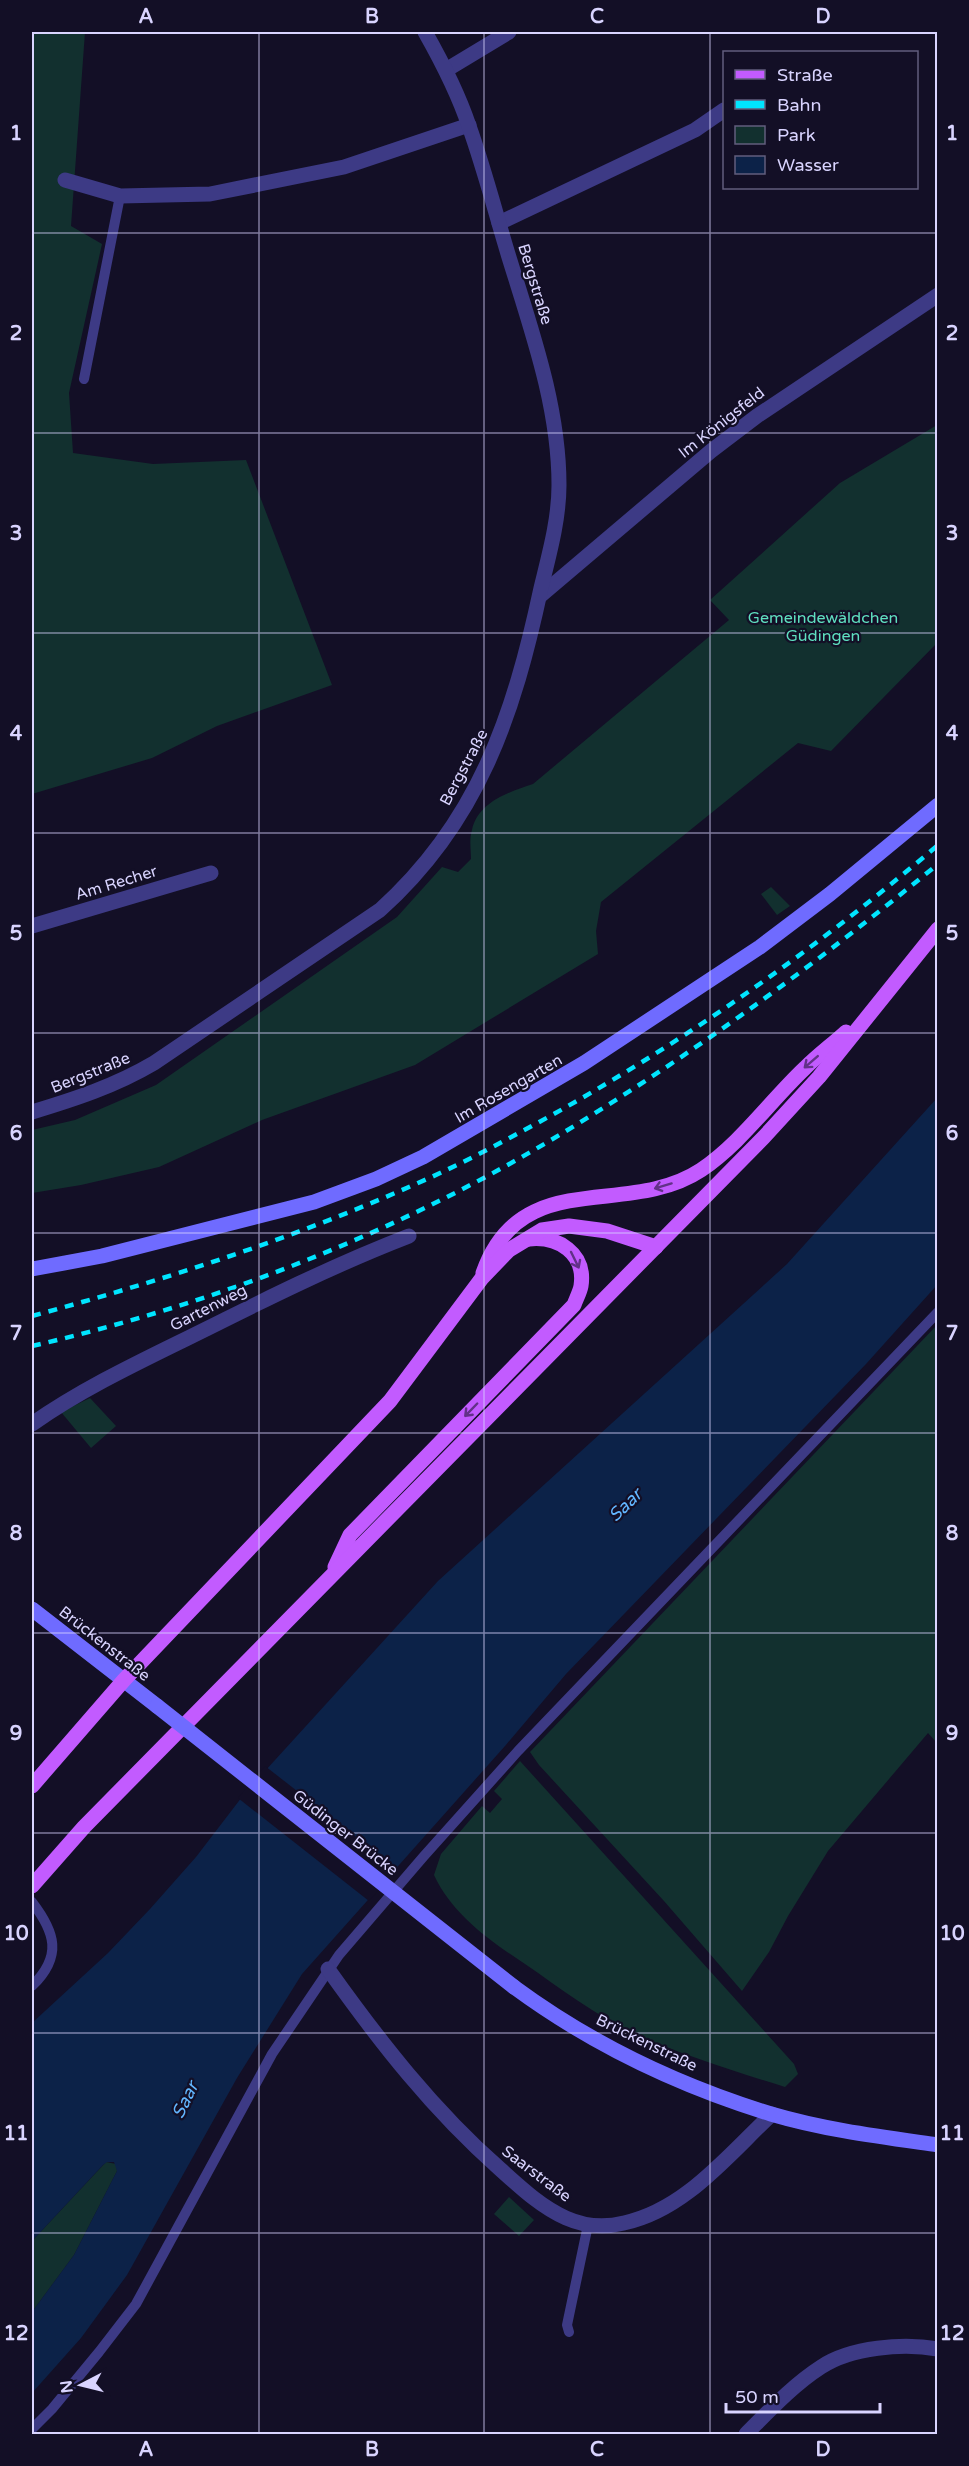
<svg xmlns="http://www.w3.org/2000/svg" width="969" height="2466" font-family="'Varela Round',sans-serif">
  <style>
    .green { fill: #12302f }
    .water { fill: #0c2248 }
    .pier { fill: #130f26 }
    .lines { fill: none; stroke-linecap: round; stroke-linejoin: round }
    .lane { stroke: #3d3a85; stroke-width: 10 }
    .street { stroke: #3d3a85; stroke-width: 15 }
    .secondary { stroke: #6f6bff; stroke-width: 15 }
    .primary { stroke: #c25bff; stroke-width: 15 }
    .rail { stroke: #00e5ff; stroke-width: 4.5; stroke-dasharray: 9 8; stroke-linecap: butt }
    .secondary-bridge { stroke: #6f6bff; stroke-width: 15 }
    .oneway { stroke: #623188 }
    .grid { fill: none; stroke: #d9d4ff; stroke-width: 1.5; stroke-opacity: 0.55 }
    .labels { text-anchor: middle; stroke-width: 4.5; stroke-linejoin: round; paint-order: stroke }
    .street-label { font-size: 16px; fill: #d9d4ff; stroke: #130f26 }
    .park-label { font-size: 16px; fill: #5fe0c0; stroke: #130f26 }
    .water-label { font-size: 18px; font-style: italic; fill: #62b6ff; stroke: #130f26 }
    .neatline { fill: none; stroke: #d9d4ff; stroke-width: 2 }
    .grid-label { font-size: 20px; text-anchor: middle; font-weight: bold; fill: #d9d4ff }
  </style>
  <rect width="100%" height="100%" fill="#130f26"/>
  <g class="green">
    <path d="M 32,32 L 85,32 L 71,226 L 102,244 L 69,393 L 73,453 L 153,464 L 246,460 L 332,685 L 217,726 L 152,758 L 32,794 Z"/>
    <path d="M 937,425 L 937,643 L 831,751 L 798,743 L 601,902 L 596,931 L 598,954 L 415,1065 L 262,1120 L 159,1167 L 81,1185 L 32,1193 L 32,1130 L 75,1120 L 156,1085 L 397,917 L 442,867 L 458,872 L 471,859 C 471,850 469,839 472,830 C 478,802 509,792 533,784 L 729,620 L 710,600 L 840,483 Z"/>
    <path d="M 771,887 L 790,906 L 777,915 L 761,894 Z"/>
    <path d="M 937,1325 L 937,1743 L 928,1733 L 828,1851 L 788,1916 L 769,1952 L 742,1991 L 664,1901 L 539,1765 L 530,1752 Z"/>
    <path d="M 90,1398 L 116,1426 L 91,1448 L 61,1412 Z"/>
    <path d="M 520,1761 L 794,2064 L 798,2074 L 785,2087 C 734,2071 682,2055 633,2033 C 595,2015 560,1988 525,1964 C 490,1941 452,1914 434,1875 L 441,1854 L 482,1806 L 490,1813 L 502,1799 L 494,1791 Z"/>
    <path d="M 106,2162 L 116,2164 L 117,2171 L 74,2255 L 32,2312 L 32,2241 Z"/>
    <path d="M 509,2197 L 534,2220 L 519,2236 L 494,2214 Z"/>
  </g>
  <path class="water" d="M 937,1098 L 937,1285 L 866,1364 L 566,1674 L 505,1746 L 302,1974 L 237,2078 L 127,2275 L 81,2338 L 32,2393 L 32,2312 L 74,2255 L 117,2171 L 114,2162 L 107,2162 L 103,2165 L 32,2241 L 32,2023 L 108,1953 L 150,1909 L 196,1857 L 245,1793 L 438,1581 L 787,1264 Z"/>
  <path class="pier" d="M 265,1766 L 397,1869 L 369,1901 L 238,1798 Z"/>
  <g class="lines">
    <g class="lane">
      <path d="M 84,379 L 120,196"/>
      <path d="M 32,1902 C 55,1932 63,1956 32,1986"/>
      <path d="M 569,2332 L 567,2325 L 588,2225"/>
      <path d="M 32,2429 L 52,2409 L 99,2352 L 136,2304 L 272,2054 L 339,1955 L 424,1856 L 518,1751 L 938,1312"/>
    </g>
    <g class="street">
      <path d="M 446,70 L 509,32"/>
      <path d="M 65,180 L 120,196 L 210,194 L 344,167 L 469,125"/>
      <path d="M 499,223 L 695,130 L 724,110"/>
      <path d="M 540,596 L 711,451 L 757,416 L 938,295"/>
      <path d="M 32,926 L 211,873"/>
      <path d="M 32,1112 C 75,1099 115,1086 154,1063 L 380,910 C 479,821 514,714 541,588 C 549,555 559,520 559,485 C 559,406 531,329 508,254 C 495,211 484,168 469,126 C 458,93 442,62 425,32"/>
      <path d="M 32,1424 C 82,1389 137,1363 192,1336 C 264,1300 334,1265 409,1236"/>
      <path d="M 328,1969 C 380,2042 433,2110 500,2169 C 520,2187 541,2207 566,2218 C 584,2226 604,2228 624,2223 C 685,2210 728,2155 772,2114"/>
      <path d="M 746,2434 C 769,2411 793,2385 821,2367 C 851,2347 903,2343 938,2349"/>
    </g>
    <g class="secondary">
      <path d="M 32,1269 L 102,1256 L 314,1202 L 376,1179 L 423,1157 L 584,1063 L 760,947 L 830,894 L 938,805"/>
      <path d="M 32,1609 L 157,1706"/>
      <path d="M 514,1987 C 590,2043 680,2086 771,2114 C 825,2130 882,2137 938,2145"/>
    </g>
    <g class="primary">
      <path d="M 483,1273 C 521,1165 627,1219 701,1170 C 741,1143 770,1101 805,1068 C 818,1055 833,1044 846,1032"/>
      <path d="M 335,1567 L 350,1535 L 574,1305 C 576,1299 580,1292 581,1286 C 586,1253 558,1236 529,1239"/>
      <path d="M 32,1786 L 124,1680 L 390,1401 L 482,1278 L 509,1250 L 542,1230 L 569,1226 L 607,1231 L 656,1247"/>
      <path d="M 32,1886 L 84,1827 L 764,1137 L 819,1077 L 938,929"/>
    </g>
    <g class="rail">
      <path d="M 32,1316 C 164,1280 292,1239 418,1183 C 464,1163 508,1139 552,1115 C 690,1038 817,948 938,845"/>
      <path d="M 32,1346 C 218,1303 402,1231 566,1131 C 696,1052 820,961 938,864"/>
    </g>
    <path class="secondary-bridge" d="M 157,1706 L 514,1987"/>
  </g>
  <defs><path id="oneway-shaft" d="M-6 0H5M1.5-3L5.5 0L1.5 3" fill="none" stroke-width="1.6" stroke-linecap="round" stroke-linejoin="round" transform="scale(1.5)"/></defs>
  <g class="oneway">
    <use href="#oneway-shaft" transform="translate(811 1062) rotate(139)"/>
    <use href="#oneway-shaft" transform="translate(663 1186) rotate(163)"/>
    <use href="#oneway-shaft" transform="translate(575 1260) rotate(64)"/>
    <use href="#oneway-shaft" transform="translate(471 1410) rotate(134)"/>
  </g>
  <path class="grid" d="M 259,32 L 259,2434M 484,32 L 484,2434M 710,32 L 710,2434M 32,233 L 938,233M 32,433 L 938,433M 32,633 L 938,633M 32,833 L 938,833M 32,1033 L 938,1033M 32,1233 L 938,1233M 32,1433 L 938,1433M 32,1633 L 938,1633M 32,1833 L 938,1833M 32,2033 L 938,2033M 32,2233 L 938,2233"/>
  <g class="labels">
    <g class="street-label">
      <text transform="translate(536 284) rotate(73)" y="6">Bergstraße</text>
      <text transform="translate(721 422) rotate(-38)" y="6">Im Königsfeld</text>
      <text transform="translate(463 767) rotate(-62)" y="6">Bergstraße</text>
      <text transform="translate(116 882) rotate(-17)" y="6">Am Recher</text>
      <text transform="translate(90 1072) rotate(-22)" y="6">Bergstraße</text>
      <text transform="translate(508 1088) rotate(-30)" y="6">Im Rosengarten</text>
      <text transform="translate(208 1307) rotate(-27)" y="6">Gartenweg</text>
      <text transform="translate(105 1643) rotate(38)" y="6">Brückenstraße</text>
      <text transform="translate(346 1832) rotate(38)" y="6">Güdinger Brücke</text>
      <text transform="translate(647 2042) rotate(26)" y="6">Brückenstraße</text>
      <text transform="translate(537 2173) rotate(37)" y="6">Saarstraße</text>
    </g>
    <g class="park-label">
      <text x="823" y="623">Gemeindewäldchen<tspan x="823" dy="18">Güdingen</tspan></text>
    </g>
    <g class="water-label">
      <text transform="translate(625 1505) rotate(-44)" y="6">Saar</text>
      <text transform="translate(185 2100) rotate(-64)" y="6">Saar</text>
    </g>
  </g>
  <rect width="969" height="2466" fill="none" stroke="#130f26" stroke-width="66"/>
  <rect x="723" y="51" width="195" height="138" fill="#130f26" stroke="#625e7d" stroke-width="1.5"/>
  <rect x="735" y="70" width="30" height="9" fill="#c25bff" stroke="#625e7d" stroke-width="1.5"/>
  <text x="777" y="81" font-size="18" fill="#d9d4ff">Straße</text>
  <rect x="735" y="100" width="30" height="9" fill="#00e5ff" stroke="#625e7d" stroke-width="1.5"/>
  <text x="777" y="111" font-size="18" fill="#d9d4ff">Bahn</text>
  <rect x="735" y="126" width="30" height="18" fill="#12302f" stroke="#625e7d" stroke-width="1.5"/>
  <text x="777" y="141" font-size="18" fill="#d9d4ff">Park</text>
  <rect x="735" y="156" width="30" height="18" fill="#0c2248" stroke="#625e7d" stroke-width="1.5"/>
  <text x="777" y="171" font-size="18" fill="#d9d4ff">Wasser</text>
  <g transform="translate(81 2385) rotate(263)" stroke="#130f26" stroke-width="4.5" paint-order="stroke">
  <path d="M0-4.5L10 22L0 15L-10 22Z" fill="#d9d4ff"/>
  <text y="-9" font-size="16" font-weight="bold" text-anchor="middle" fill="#d9d4ff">N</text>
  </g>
  <path d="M726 2403v9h154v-9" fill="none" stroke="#d9d4ff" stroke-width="3"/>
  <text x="735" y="2403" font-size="18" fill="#d9d4ff" stroke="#130f26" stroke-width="4.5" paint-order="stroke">50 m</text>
  <rect x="33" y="33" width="903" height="2400" class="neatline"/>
  <g class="grid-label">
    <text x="146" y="23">A</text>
    <text x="372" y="23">B</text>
    <text x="597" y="23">C</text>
    <text x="823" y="23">D</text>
    <text x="16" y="140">1</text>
    <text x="952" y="140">1</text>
    <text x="16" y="340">2</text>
    <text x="952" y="340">2</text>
    <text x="16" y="540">3</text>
    <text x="952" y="540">3</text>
    <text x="16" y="740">4</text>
    <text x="952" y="740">4</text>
    <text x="16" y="940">5</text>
    <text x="952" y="940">5</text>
    <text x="16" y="1140">6</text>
    <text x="952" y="1140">6</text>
    <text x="16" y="1340">7</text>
    <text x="952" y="1340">7</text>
    <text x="16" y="1540">8</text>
    <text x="952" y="1540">8</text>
    <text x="16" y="1740">9</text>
    <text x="952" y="1740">9</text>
    <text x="16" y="1940">10</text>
    <text x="952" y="1940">10</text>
    <text x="16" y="2140">11</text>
    <text x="952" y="2140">11</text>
    <text x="16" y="2340">12</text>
    <text x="952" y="2340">12</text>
    <text x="146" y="2456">A</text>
    <text x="372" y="2456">B</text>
    <text x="597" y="2456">C</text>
    <text x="823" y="2456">D</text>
  </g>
</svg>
